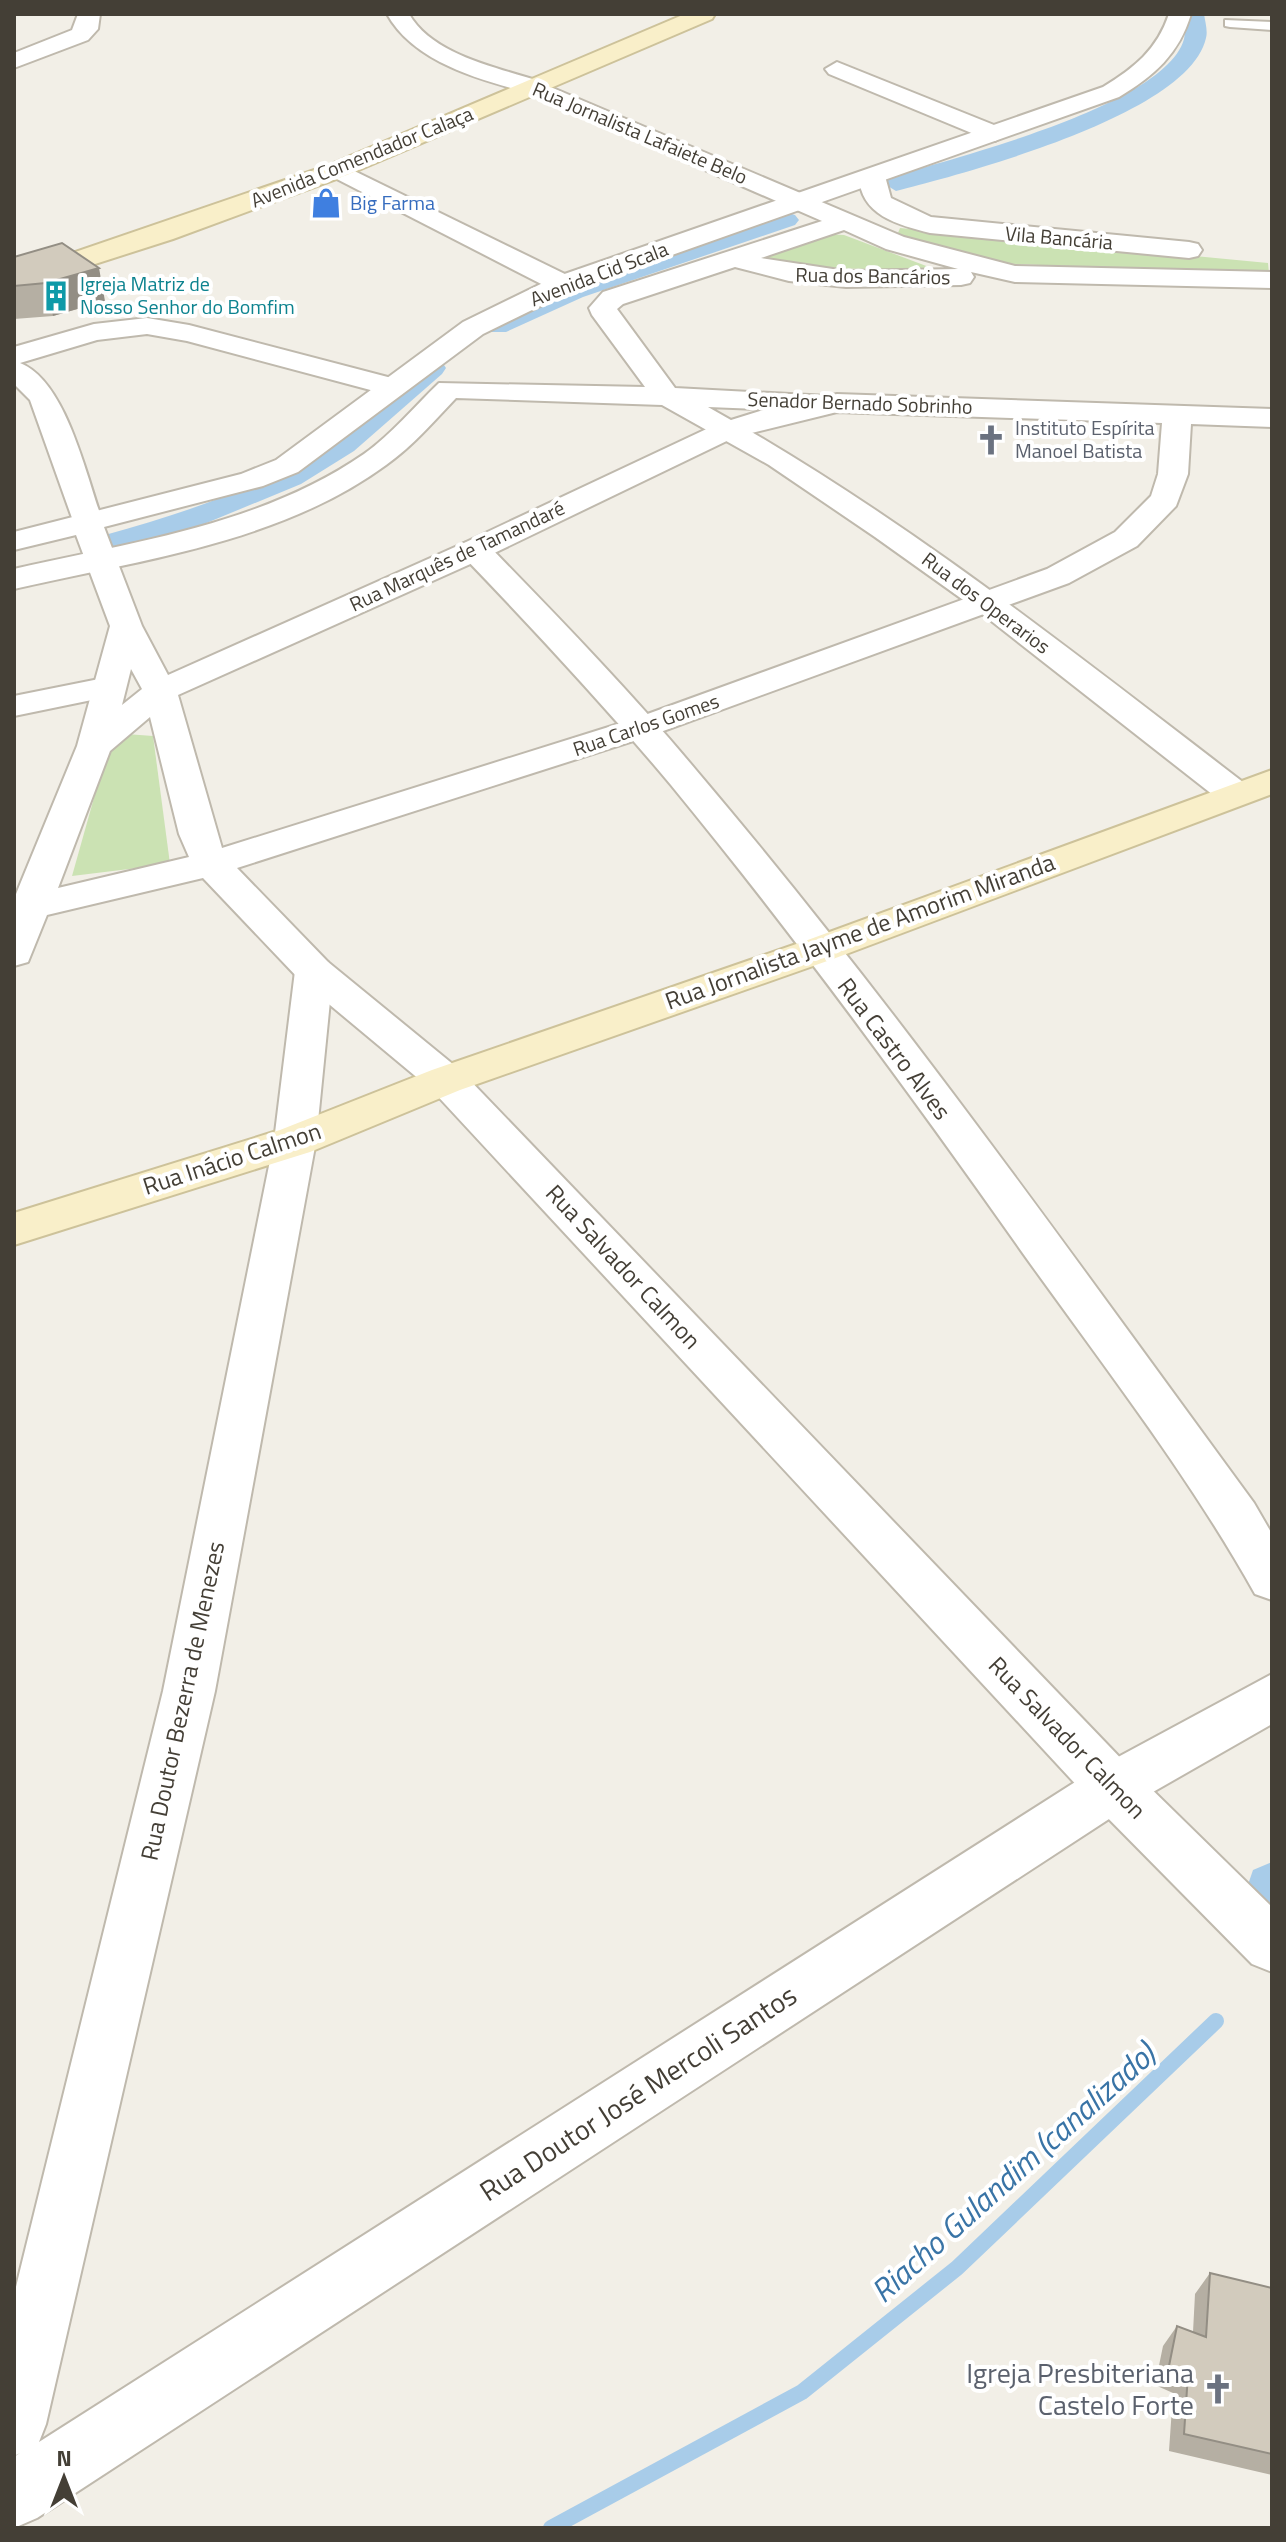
<svg xmlns="http://www.w3.org/2000/svg" width="1286" height="2542" font-family="'Titillium Web',sans-serif">
  <style>
    .green { fill: #cbe2b3 }
    .lines { fill: none; stroke-linecap: round; stroke-linejoin: round }
    .stream { stroke: #a8cce9; stroke-width: 16 }
    .canal { fill: #a8cce9; fill-rule: evenodd }
    .service-casing { stroke: #bfb9ad; stroke-width: 4 }
    .minor-casing { stroke: #bfb9ad; stroke-width: 4 }
    .tertiary-casing { stroke: #bfb9ad; stroke-width: 4 }
    .secondary-casing { stroke: #cdc29a; stroke-width: 4 }
    .service { fill: #fff; fill-rule: evenodd }
    .minor { fill: #fff; fill-rule: evenodd }
    .tertiary { fill: #fff; fill-rule: evenodd }
    .secondary { fill: #f9efc9; fill-rule: evenodd }
    .wall { fill: #b5afa3 }
    .shaded-wall { fill: #938e84 }
    .building { fill: #d2cbbd; stroke: #938e84; stroke-width: 2 }
    .labels { text-anchor: middle; stroke-width: 8; stroke-linejoin: round; paint-order: stroke }
    .far-street-label { font-size: 20px; fill: #443f36; stroke: #fff }
    .far-shop-label { font-size: 20px; fill: #366cbe; stroke: #fff; text-anchor: start }
    .far-culture-label { font-size: 20px; fill: #0d838f; stroke: #fff; text-anchor: start }
    .far-worship-label { font-size: 20px; fill: #5b616d; stroke: #fff; text-anchor: start }
    .street-label { font-size: 24px; fill: #443f36; stroke: #fff }
    .near-street-label { font-size: 28px; fill: #443f36; stroke: #fff }
    .near-worship-label { font-size: 28px; fill: #5b616d; stroke: #fff; text-anchor: end }
    .near-water-label { font-size: 32px; font-style: italic; fill: #3974a6; stroke: #fff }
  </style>
  <rect width="100%" height="100%" fill="#f2efe7"/>
  <g class="green">
    <path d="M 900,228 L 1268,263 L 1269,274 L 990,263 L 896,238 Z"/>
    <path d="M 824,234 L 844,235 L 929,267 L 919,270 L 775,267 L 754,254 Z"/>
    <path d="M 126,734 L 153,736 L 170,864 L 72,876 L 108,748 Z"/>
  </g>
  <g class="lines">
    <path class="stream" d="M 551,2528 L 802,2392 L 957,2268 L 1216,2021"/>
    <g class="canal">
      <path d="M 1182,14 L 1204,14 C 1205,21 1208,31 1206,38 C 1189,115 965,173 896,191 L 883,183 L 887,178 C 950,159 1166,106 1184,39 C 1186,31 1182,21 1182,14 Z"/>
      <path d="M 786,212 L 795,215 L 799,220 L 795,225 L 583,297 L 506,332 L 486,332 L 482,326 L 486,320 L 563,285 Z"/>
      <path d="M 432,359 L 442,362 L 446,368 L 442,374 L 354,451 L 301,484 L 187,531 L 116,551 L 105,549 L 100,542 L 105,535 C 176,515 248,493 311,453 C 342,432 404,366 432,359 Z"/>
      <path d="M 1272,1862 L 1272,1935 L 1267,1937 L 1248,1930 L 1239,1911 L 1253,1870 Z"/>
    </g>
    <g class="service-casing">
      <path id="service" d="M 1225,20 L 1272,22 L 1272,30 L 1230,27 L 1225,26 Z"/>
    </g>
    <g class="minor-casing">
      <g id="minor">
        <path d="M 78,14 L 100,14 L 98,29 L 88,40 L 14,68 L 14,53 L 72,30 Z"/>
        <path d="M 837,62 L 1004,129 L 1007,134 L 995,141 L 986,139 L 829,74 L 825,69 Z"/>
        <path d="M 534,80 L 904,237 L 1015,266 L 1272,272 L 1272,288 L 1015,282 L 971,272 L 974,277 L 970,283 L 961,285 L 846,287 L 789,281 L 735,267 L 623,304 L 617,309 L 675,388 L 847,397 L 852,403 L 847,409 L 837,412 L 708,407 C 901,514 1073,652 1248,786 L 1253,794 L 1248,802 L 1235,805 L 1222,802 L 976,609 L 875,537 L 769,465 L 662,405 L 456,398 C 434,421 413,446 386,465 C 280,543 139,560 14,589 L 14,569 C 133,542 261,525 364,454 C 392,434 414,407 439,383 L 645,387 L 592,315 L 589,308 L 603,292 L 822,221 L 526,92 L 522,87 ZM 844,230 L 886,249 L 958,269 L 846,271 L 761,258 Z"/>
        <path d="M 338,163 L 573,278 L 576,284 L 573,290 L 553,290 L 329,175 L 326,170 Z"/>
        <path d="M 872,168 L 885,176 L 891,198 L 931,217 L 1189,242 L 1198,244 L 1202,250 L 1198,256 L 1189,258 L 930,233 C 898,225 860,215 859,176 Z"/>
        <path d="M 147,318 L 189,325 L 403,381 L 407,387 L 403,393 L 393,396 L 187,341 L 147,334 L 97,340 L 20,363 C 67,381 87,480 104,525 L 99,532 L 77,532 L 30,400 L 14,384 L 14,347 L 94,324 Z"/>
        <path d="M 475,541 L 486,543 C 558,617 630,691 696,770 C 895,1004 1072,1255 1254,1503 L 1272,1534 L 1272,1600 L 1255,1594 C 1188,1474 1102,1364 1022,1252 C 910,1093 795,936 671,785 C 605,706 535,631 464,557 L 459,550 L 464,543 Z"/>
        <path d="M 109,677 L 121,680 L 126,687 L 121,694 L 14,716 L 14,696 Z"/>
        <path d="M 314,958 L 328,962 L 333,971 L 316,1141 L 215,1691 L 46,2424 L 39,2442 L 1094,1770 L 1272,1674 L 1272,1724 L 1132,1804 L 37,2518 L 14,2528 L 14,2457 L 20,2453 L 14,2456 L 14,2295 L 163,1691 L 274,1141 L 295,971 L 300,962 Z"/>
      </g>
    </g>
    <g class="tertiary-casing">
      <g id="tertiary">
        <path d="M 387,14 L 409,14 C 433,56 500,68 542,82 L 546,87 L 534,94 C 483,81 414,63 387,14 Z"/>
        <path d="M 1169,14 L 1191,14 C 1179,54 1154,76 1119,97 L 573,290 L 483,334 L 298,472 L 263,486 L 104,527 L 142,626 L 168,675 L 464,543 L 715,425 L 760,411 L 837,394 L 1272,409 L 1272,427 L 1191,424 L 1188,474 L 1176,506 L 1137,546 L 1069,583 L 655,734 L 237,868 L 328,962 L 460,1070 L 1132,1770 L 1272,1907 L 1272,1972 L 1252,1964 L 1094,1804 L 432,1090 L 300,980 L 203,878 L 47,915 L 28,962 L 14,966 L 14,899 L 77,746 L 110,626 L 76,535 L 14,550 L 14,532 L 241,474 L 276,460 L 463,322 L 553,278 L 1103,87 C 1134,68 1157,50 1169,14 ZM 837,412 L 1162,423 L 1158,474 L 1151,496 L 1115,532 L 1047,569 L 631,720 L 222,848 L 178,695 L 486,557 L 735,437 ZM 131,669 L 142,689 L 122,705 ZM 150,717 L 179,834 L 189,857 L 58,888 L 110,751 Z"/>
      </g>
    </g>
    <g class="secondary-casing">
      <g id="secondary">
        <path d="M 685,14 L 715,14 L 712,19 L 347,175 L 173,239 L 14,290 L 14,273 L 329,165 Z"/>
        <path d="M 1272,770 L 1272,794 L 833,959 L 460,1090 L 310,1152 L 14,1245 L 14,1213 L 280,1130 L 432,1070 L 805,941 Z"/>
      </g>
    </g>
    <use href="#service" class="service"/>
    <use href="#minor" class="minor"/>
    <use href="#tertiary" class="tertiary"/>
    <use href="#secondary" class="secondary"/>
  </g>
  <g class="wall">
    <path d="M 14,257 L 105,301 L 53,316 L 14,319 Z"/>
    <path d="M 1210,2273 L 1272,2288 L 1272,2475 L 1169,2451 L 1173,2393 L 1155,2385 L 1163,2346 L 1177,2326 L 1193,2332 L 1195,2294 Z"/>
  </g>
  <path class="shaded-wall" d="M 99,268 L 105,301 L 53,316 L 46,283 Z"/>
  <g class="building">
    <path d="M 62,243 L 99,268 L 46,283 L 14,286 L 14,257 Z"/>
    <path d="M 1210,2273 L 1272,2288 L 1272,2454 L 1184,2434 L 1188,2374 L 1169,2366 L 1177,2326 L 1206,2337 Z"/>
  </g>
  <defs>
    <g id="shop-bare" transform="scale(2.4)"><path d="M-5-2.5h2.3a2.7 3.5 0 0 1 5.4 0H5L5.5 6h-11ZM-1.5-2.5h3a1.5 2.3 0 0 0-3 0Z" fill="#3f7fe0" stroke="#fff" stroke-width="2.5" paint-order="stroke"/></g>
    <g id="building-bare" transform="scale(2.4)"><path d="M-4-6H4V6H1V3H-1V6H-4ZM-2.5-4.3h1.7v1.8h-1.7ZM.8-4.3h1.7v1.8H.8ZM-2.5-1h1.7V.8h-1.7ZM.8-1h1.7V.8H.8Z" fill="#0f9aa8" stroke="#fff" stroke-width="2.5" paint-order="stroke"/></g>
    <g id="church-bare" transform="scale(2.4)"><path d="M-1.2-6h2.4v3.5h3.3v2.4h-3.3V6h-2.4V-.1h-3.3v-2.4h3.3Z" fill="#6b7280" stroke="#fff" stroke-width="2.5" paint-order="stroke"/></g>
  </defs>
  <g fill-rule="evenodd">
    <use href="#shop-bare" x="326" y="203"/>
    <use href="#building-bare" x="56" y="296"/>
    <use href="#church-bare" x="991" y="440"/>
    <use href="#church-bare" x="1218" y="2389"/>
  </g>
  <g class="labels">
    <g class="far-street-label">
      <text transform="translate(640 133) rotate(23)" y="7">Rua Jornalista Lafaiete Belo</text>
      <text transform="translate(362 157) rotate(-22)" y="7">Avenida Comendador Calaça</text>
      <text transform="translate(1059 238) rotate(5)" y="7">Vila Bancária</text>
      <text transform="translate(599 274) rotate(-21)" y="7">Avenida Cid Scala</text>
      <text transform="translate(873 276) rotate(1)" y="7">Rua dos Bancários</text>
      <text transform="translate(860 403) rotate(2)" y="7">Senador Bernado Sobrinho</text>
      <text transform="translate(457 556) rotate(-25)" y="7">Rua Marquês de Tamandaré</text>
      <text transform="translate(986 603) rotate(37)" y="7">Rua dos Operarios</text>
      <text transform="translate(646 725) rotate(-19)" y="7">Rua Carlos Gomes</text>
    </g>
    <g class="far-shop-label">
      <text x="350" y="210">Big Farma</text>
    </g>
    <g class="far-culture-label">
      <text x="80" y="291">Igreja Matriz de<tspan x="80" dy="23">Nosso Senhor do Bomfim</tspan></text>
    </g>
    <g class="far-worship-label">
      <text x="1015" y="435">Instituto Espírita<tspan x="1015" dy="23">Manoel Batista</tspan></text>
    </g>
    <g class="street-label">
      <text transform="translate(860 932) rotate(-20)" y="8">Rua Jornalista Jayme de Amorim Miranda</text>
      <text transform="translate(894 1049) rotate(53)" y="8">Rua Castro Alves</text>
      <text transform="translate(232 1159) rotate(-18)" y="8">Rua Inácio Calmon</text>
      <text transform="translate(623 1267) rotate(47)" y="8">Rua Salvador Calmon</text>
      <text transform="translate(183 1701) rotate(-78)" y="8">Rua Doutor Bezerra de Menezes</text>
      <text transform="translate(1067 1738) rotate(46)" y="8">Rua Salvador Calmon</text>
    </g>
    <g class="near-street-label">
      <text transform="translate(638 2093) rotate(-33)" y="10">Rua Doutor José Mercoli Santos</text>
    </g>
    <g class="near-worship-label">
      <text x="1194" y="2383">Igreja Presbiteriana<tspan x="1194" dy="32">Castelo Forte</tspan></text>
    </g>
    <g class="near-water-label">
      <text transform="translate(1013 2173) rotate(-42)" y="11">Riacho Gulandim (canalizado)</text>
    </g>
  </g>
  <rect width="1286" height="2542" fill="none" stroke="#443f36" stroke-width="32"/>
  <g transform="translate(64 2478)" stroke="#ffffff" stroke-width="6" paint-order="stroke">
  <path d="M0-6L14 30L0 20L-14 30Z" fill="#443f36"/>
  <text y="-12" font-size="22" font-weight="bold" text-anchor="middle" fill="#443f36">N</text>
  </g>
</svg>
